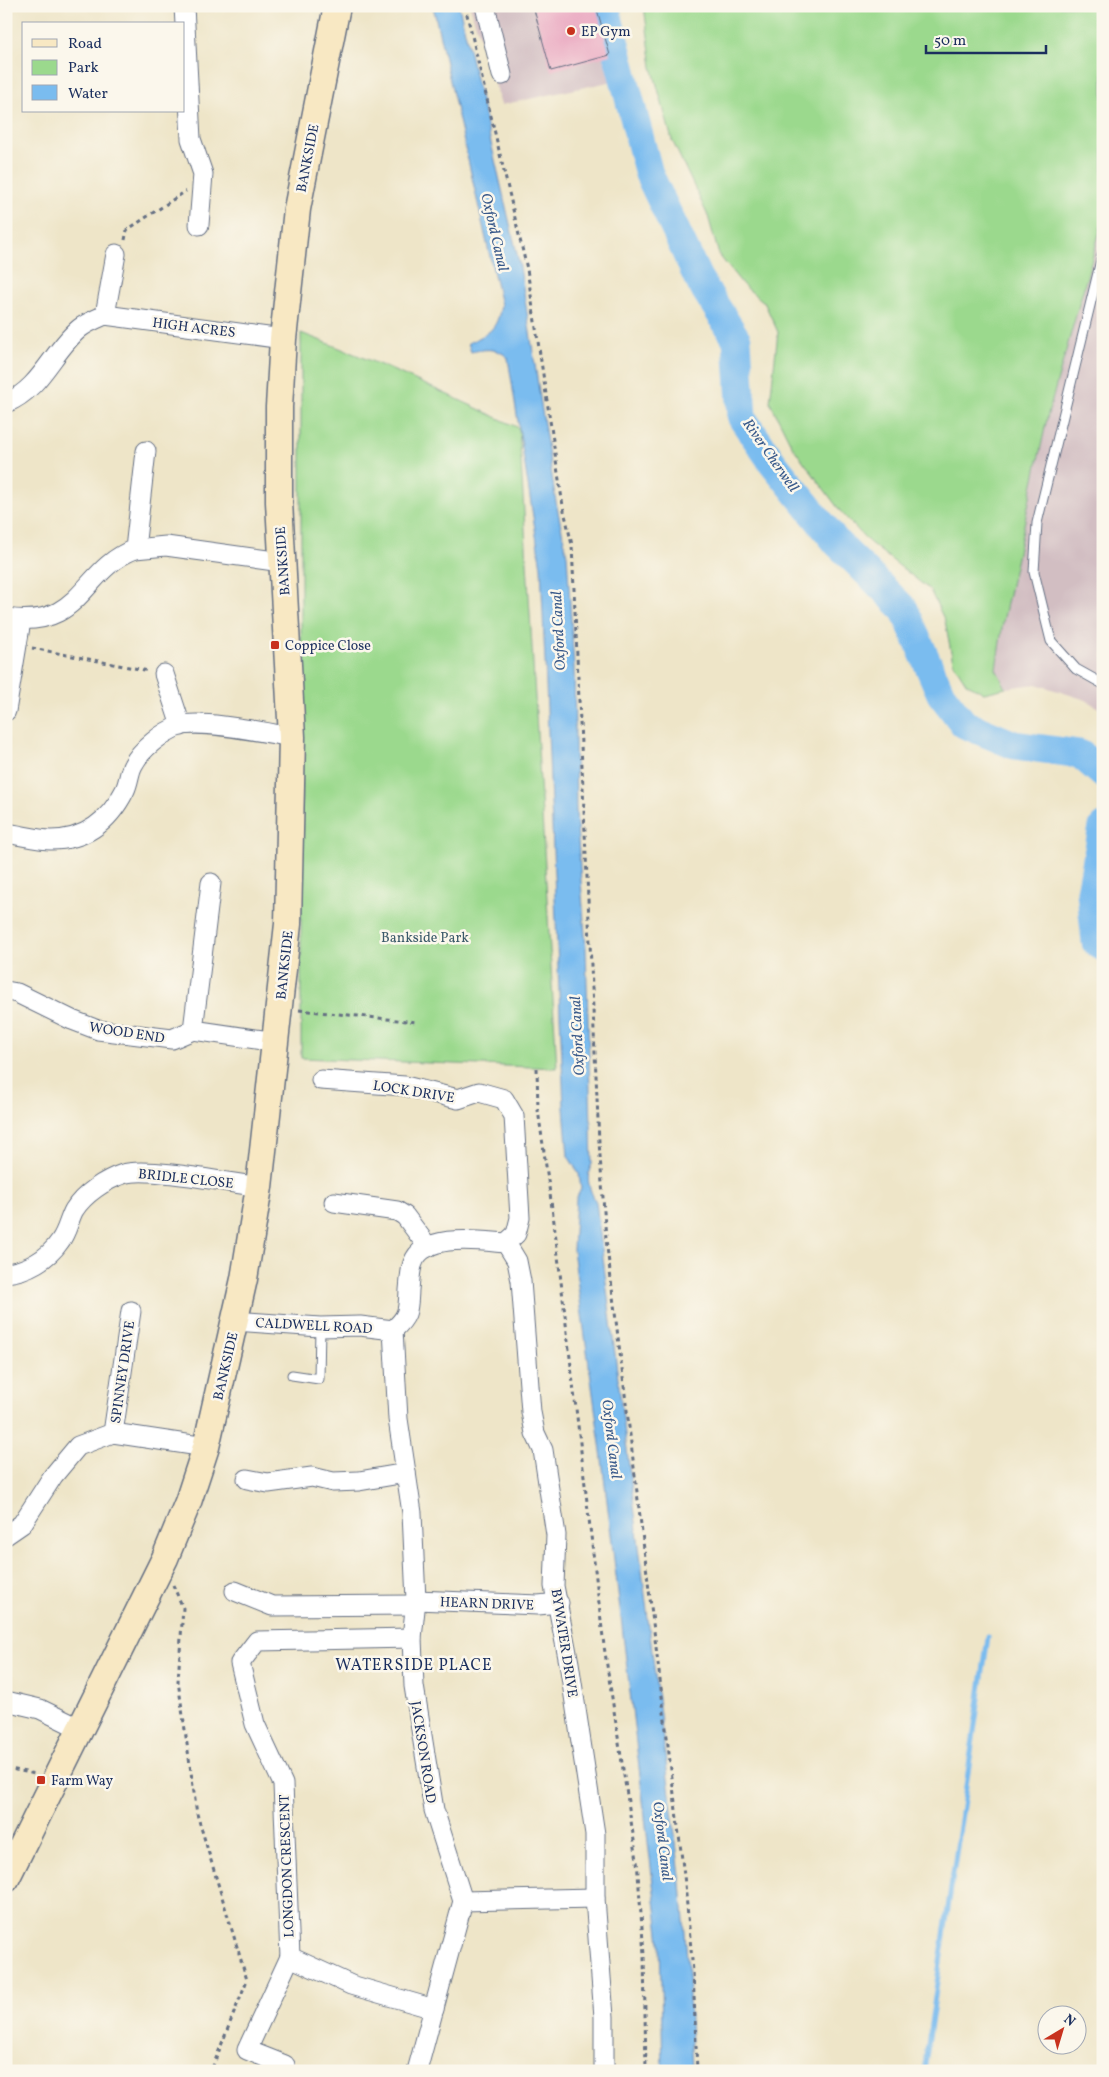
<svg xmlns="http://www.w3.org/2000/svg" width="1109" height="2077" font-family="Vollkorn,serif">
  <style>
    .industrial { fill: #d2bec2 }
    .green { fill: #9bd98d; stroke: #5b8476 }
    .water { fill: #7abcef; stroke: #4a76a6 }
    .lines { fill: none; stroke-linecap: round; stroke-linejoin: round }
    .stream { stroke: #7abcef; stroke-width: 5 }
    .river { stroke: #7abcef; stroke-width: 29 }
    .building { fill: #ebaec4 }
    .lane-casing { stroke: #656f83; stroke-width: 11 }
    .street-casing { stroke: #656f83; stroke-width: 21 }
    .secondary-casing { stroke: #656f83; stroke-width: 29 }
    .path { stroke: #656f83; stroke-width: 3; stroke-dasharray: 4 4; stroke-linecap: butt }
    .lane { stroke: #fff; stroke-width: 9 }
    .street { stroke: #fff; stroke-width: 19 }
    .secondary { stroke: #f8e8c3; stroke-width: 26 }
    .poi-dot { fill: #c8321e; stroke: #fbf7ec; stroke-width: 2 }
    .labels { text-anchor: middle; stroke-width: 5; stroke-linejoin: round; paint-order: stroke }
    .poi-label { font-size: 14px; fill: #1b2f5e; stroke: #fbf7ec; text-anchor: start }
    .street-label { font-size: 14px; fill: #1b2f5e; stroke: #fbf7ec }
    .park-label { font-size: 14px; fill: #3b5a6a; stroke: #fbf7ec }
    .water-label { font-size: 15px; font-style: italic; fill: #38598a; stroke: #fbf7ec }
    .quarter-label { font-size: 16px; letter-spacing: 1px; fill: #1b2f5e; stroke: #fbf7ec }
  </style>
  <rect width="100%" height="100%" fill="#fbf7ec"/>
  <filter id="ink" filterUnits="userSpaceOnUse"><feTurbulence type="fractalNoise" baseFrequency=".02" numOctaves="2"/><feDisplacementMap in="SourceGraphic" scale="10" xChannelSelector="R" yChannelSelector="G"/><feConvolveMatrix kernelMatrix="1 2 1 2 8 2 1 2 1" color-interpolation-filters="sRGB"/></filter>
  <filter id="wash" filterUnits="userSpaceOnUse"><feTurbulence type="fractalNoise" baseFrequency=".0096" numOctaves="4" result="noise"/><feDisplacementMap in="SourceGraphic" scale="20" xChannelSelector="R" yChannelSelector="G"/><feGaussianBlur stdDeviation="1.12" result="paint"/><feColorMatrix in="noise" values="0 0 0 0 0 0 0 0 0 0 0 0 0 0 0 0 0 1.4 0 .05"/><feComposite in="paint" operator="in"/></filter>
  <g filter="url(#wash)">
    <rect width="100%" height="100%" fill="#eee5c8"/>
    <g class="industrial">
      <path d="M 470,6 L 605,6 L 618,80 L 501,105 Z"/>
      <path d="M 1103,220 L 1103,711 L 1086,700 L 1036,684 L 1006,688 L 996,669 L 1003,622 L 1048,414 Z"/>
    </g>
    <g class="green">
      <path d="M 644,6 L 1103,6 L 1103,220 L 1048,414 L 1003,622 L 996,669 L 1006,688 L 984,693 L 966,683 L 953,662 L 945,621 L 930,590 L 869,542 L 841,512 L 792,446 L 770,402 L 778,332 L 764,302 L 743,285 L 719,255 L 708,216 L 672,140 L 652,67 Z"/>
      <path d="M 301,333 C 376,361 447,394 519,428 L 557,1068 L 301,1058 Z"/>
    </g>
    <path class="water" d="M 433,6 L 459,6 L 520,267 L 556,502 L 567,555 L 574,667 L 576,813 L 586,949 L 592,1164 C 585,1177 589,1189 596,1202 L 681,1883 L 688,1970 L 692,2071 L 663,2071 L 660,1942 L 601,1451 L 573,1250 L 576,1199 L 581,1189 L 579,1174 L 568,1156 L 564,1108 L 541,567 L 508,358 C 498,347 484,349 471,352 L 468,343 C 490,333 497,330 501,305 Z"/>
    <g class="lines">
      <path class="stream" d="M 924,2071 L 988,1637"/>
      <g class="river">
        <path d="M 605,6 L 649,174 L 698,278 L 737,340 L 742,418 L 773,463 L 837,543 L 904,609 L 941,694 L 964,724 L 1014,745 L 1080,754 L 1103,774"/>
        <path d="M 1103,827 L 1091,892 L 1096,942 L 1103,947"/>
      </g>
    </g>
    <g id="blocks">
      <path class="building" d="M 533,6 L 596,6 L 610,55 L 551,71 Z"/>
    </g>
  </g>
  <g filter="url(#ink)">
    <use href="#blocks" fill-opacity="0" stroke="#656f83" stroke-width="1"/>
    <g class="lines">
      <g class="lane-casing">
        <g id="lane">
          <path d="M 1103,252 L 1037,523 L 1034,572 L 1051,641 L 1076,669 L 1103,684"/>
          <path d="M 292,1375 L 319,1379 L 320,1327"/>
        </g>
      </g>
      <g class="street-casing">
        <g id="street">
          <path d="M 184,6 L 191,139 L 203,174 L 199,225"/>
          <path d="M 485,6 L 502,75"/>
          <path d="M 105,315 L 116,254"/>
          <path d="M 6,403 C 41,389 53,350 80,328 C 88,322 96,319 105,315 L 283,339"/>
          <path d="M 135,549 L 166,546 L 282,562"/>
          <path d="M 6,618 C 83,630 80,570 135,549 L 146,451"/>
          <path d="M 164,674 L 181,726"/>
          <path d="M 6,711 L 21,621"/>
          <path d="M 6,833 C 21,835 37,840 51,840 C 87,840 110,820 125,790 C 129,782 129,772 133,765 C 141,749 163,732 179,726 C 201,719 267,733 292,737"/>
          <path d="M 6,991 L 17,993 L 72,1020 L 98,1030 L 172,1039 L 193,1030 L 276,1042"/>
          <path d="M 193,1030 L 211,883"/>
          <path d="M 321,1080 L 405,1086 L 458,1099 L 479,1092 L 504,1099 L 514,1116 L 520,1218 L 516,1234 L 506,1243"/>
          <path d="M 334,1202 L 397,1211 L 405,1216 L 428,1247"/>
          <path d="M 506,1243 L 517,1261 L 521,1281 L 531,1412 L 535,1433 L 543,1450 L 556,1535 L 554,1586 L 569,1663 L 595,1834 L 595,1898 L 604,2017 L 604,2071"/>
          <path d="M 6,1273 C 27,1271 48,1259 60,1241 C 67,1232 69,1219 74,1210 C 84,1194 105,1180 123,1174 C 146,1166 230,1183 259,1187"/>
          <path d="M 235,1321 L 320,1327 L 360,1326 L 393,1330 C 409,1316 408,1310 409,1290 C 410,1281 410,1270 413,1263 C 424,1232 480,1241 506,1243"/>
          <path d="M 393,1330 L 398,1419 L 412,1513 L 416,1600 L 412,1638 L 414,1686 L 434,1810 L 463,1901 L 417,2071"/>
          <path d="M 113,1433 L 131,1311"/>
          <path d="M 247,1479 L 268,1483 L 312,1477 L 333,1482 L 359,1481 L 406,1473"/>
          <path d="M 6,1535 L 22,1524 L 53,1476 L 78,1446 L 113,1433 L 206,1447"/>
          <path d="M 235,1591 L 272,1606 L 415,1605"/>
          <path d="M 416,1600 L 538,1605 L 559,1603"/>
          <path d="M 412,1638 L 257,1641 L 240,1663 L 255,1724 L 283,1784 L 290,1957 L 351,1985 L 434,2009"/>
          <path d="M 6,1701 L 40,1709 L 81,1729"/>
          <path d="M 463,1901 L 595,1898"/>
          <path d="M 285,2065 L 247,2050 L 290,1957"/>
        </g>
      </g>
      <g class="secondary-casing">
        <path id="secondary" d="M 6,1879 L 165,1558 L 188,1502 L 206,1447 L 244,1279 L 259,1187 L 288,924 L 292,737 L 279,502 L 279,407 L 283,339 L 297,209 L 337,6"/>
      </g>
      <g class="path">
        <path d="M 465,6 L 527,269 L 563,506 L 572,545 L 599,1142 L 606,1239 L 685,1884 L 693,1971 L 697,2071"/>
        <path d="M 125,240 L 127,230 L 186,191"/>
        <path d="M 32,648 L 149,671"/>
        <path d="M 299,1010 L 417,1022"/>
        <path d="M 537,1068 L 538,1110 L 554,1222 L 604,1646 L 637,1860 L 644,1955 L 646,2071"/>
        <path d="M 173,1585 L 183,1608 L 178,1681 L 197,1814 L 247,1980 L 211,2071"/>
        <path d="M 6,1768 L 35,1774"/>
      </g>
      <use href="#lane" class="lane"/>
      <use href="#street" class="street"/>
      <use href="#secondary" class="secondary"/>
    </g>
  </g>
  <g class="poi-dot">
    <circle cx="571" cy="31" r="5"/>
    <rect x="270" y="640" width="10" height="10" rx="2.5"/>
    <rect x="36" y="1775" width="10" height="10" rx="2.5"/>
  </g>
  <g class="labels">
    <g class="poi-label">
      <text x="581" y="36">EP Gym</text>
      <text x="285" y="650">Coppice Close</text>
      <text x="51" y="1785">Farm Way</text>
    </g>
    <g class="street-label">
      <text transform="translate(307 158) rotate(-79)" y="5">BANKSIDE</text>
      <text transform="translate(194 327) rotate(7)" y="5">HIGH ACRES</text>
      <text transform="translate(282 561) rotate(-94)" y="5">BANKSIDE</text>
      <text transform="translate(284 965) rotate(-84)" y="5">BANKSIDE</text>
      <text transform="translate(127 1032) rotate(9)" y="5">WOOD END</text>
      <text transform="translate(414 1091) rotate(9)" y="5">LOCK DRIVE</text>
      <text transform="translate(186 1178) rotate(6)" y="5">BRIDLE CLOSE</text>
      <text transform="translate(314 1325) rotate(3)" y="5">CALDWELL ROAD</text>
      <text transform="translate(225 1366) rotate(-77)" y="5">BANKSIDE</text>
      <text transform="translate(122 1372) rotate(-82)" y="5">SPINNEY DRIVE</text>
      <text transform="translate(487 1603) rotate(2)" y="5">HEARN DRIVE</text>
      <text transform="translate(565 1643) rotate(81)" y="5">BYWATER DRIVE</text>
      <text transform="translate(424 1752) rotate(81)" y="5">JACKSON ROAD</text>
      <text transform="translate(286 1866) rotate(-92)" y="5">LONGDON CRESCENT</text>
    </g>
    <g class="park-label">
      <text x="425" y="942">Bankside Park</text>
    </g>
    <g class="water-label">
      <text transform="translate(495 232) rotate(77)" y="5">Oxford Canal</text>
      <text transform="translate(771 455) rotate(55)" y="5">River Cherwell</text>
      <text transform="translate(558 631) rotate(-93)" y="5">Oxford Canal</text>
      <text transform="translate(577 1036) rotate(-93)" y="5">Oxford Canal</text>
      <text transform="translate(612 1439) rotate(83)" y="5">Oxford Canal</text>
      <text transform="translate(663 1841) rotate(83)" y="5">Oxford Canal</text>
    </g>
    <g class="quarter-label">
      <text x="414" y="1670">WATERSIDE PLACE</text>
    </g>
  </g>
  <rect width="1109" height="2077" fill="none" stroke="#fbf7ec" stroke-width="25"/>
  <rect x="22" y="22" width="162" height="90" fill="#fbf7ec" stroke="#a1a7b3"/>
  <rect x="32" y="39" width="25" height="8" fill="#f8e8c3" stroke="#a1a7b3"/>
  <text x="68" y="48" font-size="15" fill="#1b2f5e">Road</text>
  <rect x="32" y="60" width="25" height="15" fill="#9bd98d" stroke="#a1a7b3"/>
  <text x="68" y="72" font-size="15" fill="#1b2f5e">Park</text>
  <rect x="32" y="85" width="25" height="15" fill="#7abcef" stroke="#a1a7b3"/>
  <text x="68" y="98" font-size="15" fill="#1b2f5e">Water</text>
  <g transform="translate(1062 2030) rotate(38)"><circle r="24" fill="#fbf7ec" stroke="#a1a7b3"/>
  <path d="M0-4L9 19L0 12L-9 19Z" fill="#c8321e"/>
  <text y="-8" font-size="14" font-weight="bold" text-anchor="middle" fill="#1b2f5e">N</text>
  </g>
  <path d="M926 45v8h120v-8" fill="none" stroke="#1b2f5e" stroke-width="2.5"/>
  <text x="934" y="45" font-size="15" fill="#1b2f5e" stroke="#fbf7ec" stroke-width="4" paint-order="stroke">50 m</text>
</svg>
